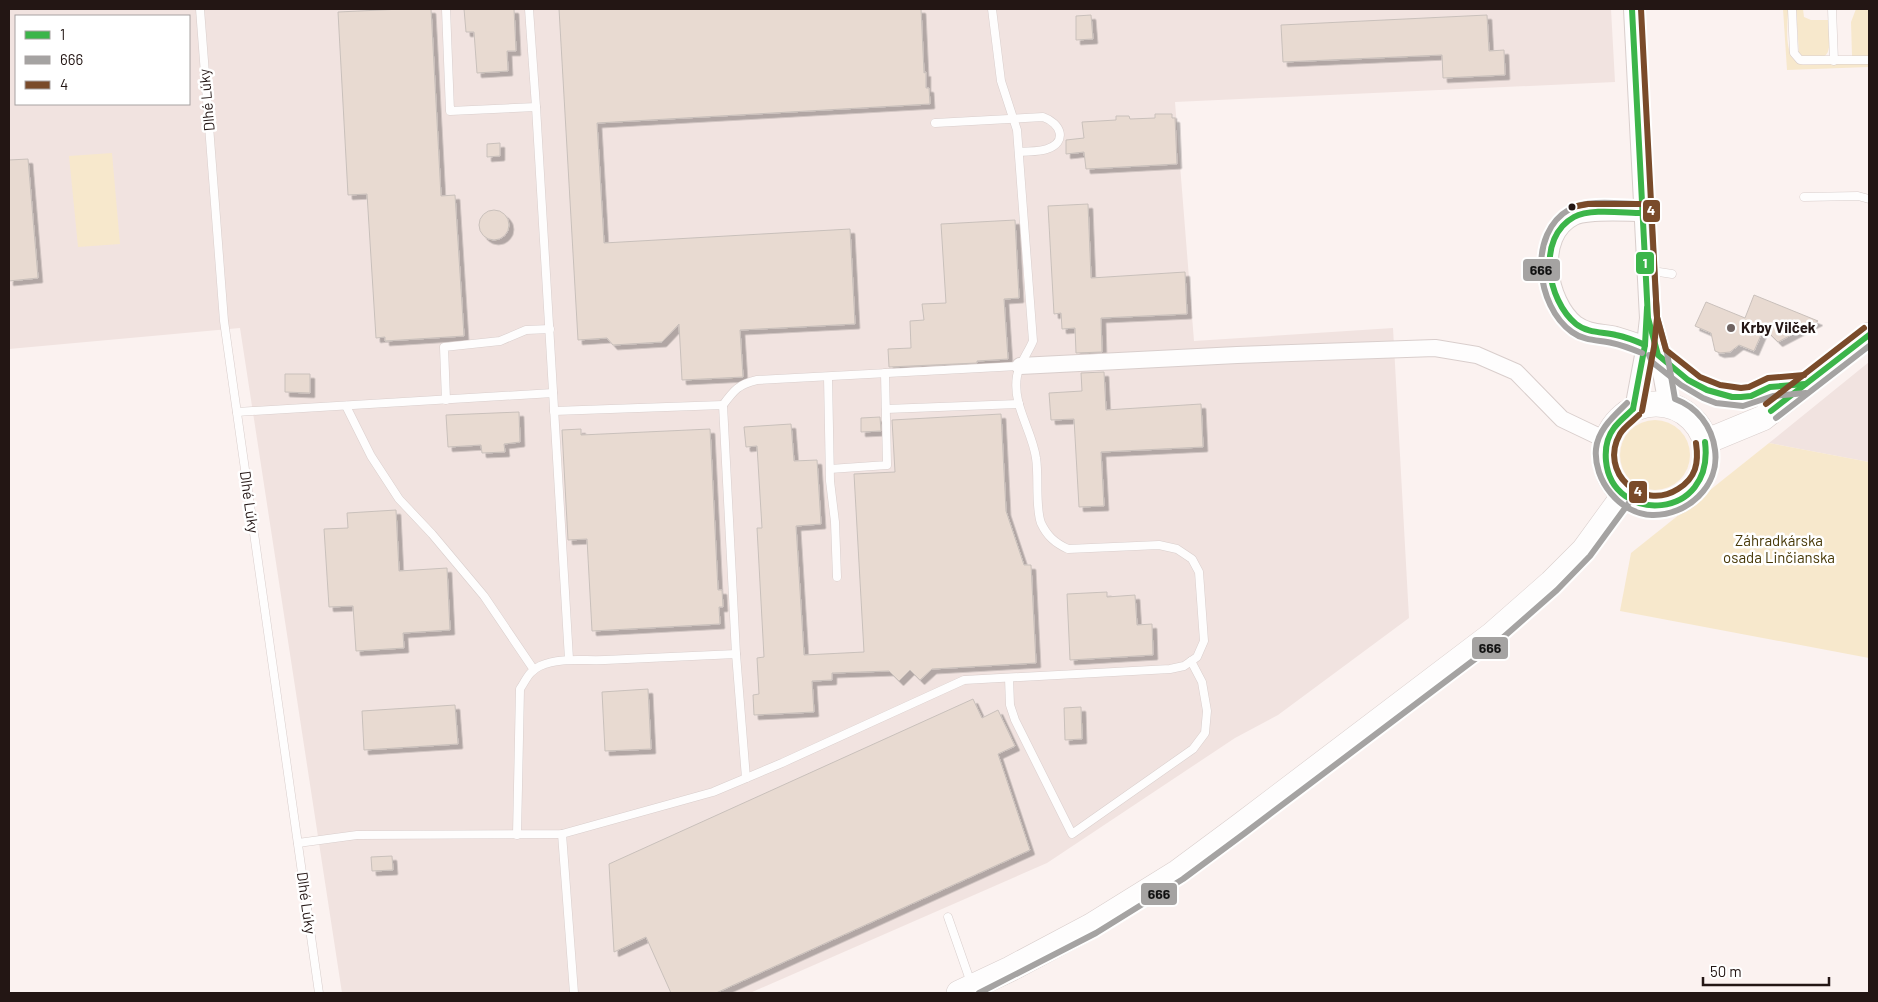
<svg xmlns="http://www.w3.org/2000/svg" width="1878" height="1002" font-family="Barlow,sans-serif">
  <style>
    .built { fill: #f1e3e0; fill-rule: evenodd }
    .green { fill: #f7e8cc }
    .building { fill: #e8dad1; stroke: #c9c0bb; filter: url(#shadow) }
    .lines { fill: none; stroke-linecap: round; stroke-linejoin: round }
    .service-casing { stroke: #d9cecc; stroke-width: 9 }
    .minor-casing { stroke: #d9cecc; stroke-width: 18 }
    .primary-casing { stroke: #d9cecc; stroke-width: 26 }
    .service { stroke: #fefdfd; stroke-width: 8 }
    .minor { stroke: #fefdfd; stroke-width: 16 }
    .primary { stroke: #fefdfd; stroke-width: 25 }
    .bus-1-casing { stroke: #fff; stroke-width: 10 }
    .bus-2-casing { stroke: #fff; stroke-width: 10 }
    .bus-3-casing { stroke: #fff; stroke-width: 10 }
    .bus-1 { stroke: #3cb54a; stroke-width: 6 }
    .bus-2 { stroke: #a5a3a2; stroke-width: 6 }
    .bus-3 { stroke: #7a4b2a; stroke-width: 6 }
    .bus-dot { fill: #231614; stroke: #fff; stroke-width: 2 }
    .poi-dot { fill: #6f6361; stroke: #fff; stroke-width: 2 }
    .labels { text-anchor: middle; stroke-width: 5; stroke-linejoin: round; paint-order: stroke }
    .street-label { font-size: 15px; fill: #231614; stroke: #fff }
    .poi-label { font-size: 15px; font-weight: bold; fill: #231614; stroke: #fff; text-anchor: start }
    .park-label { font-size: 15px; fill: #473807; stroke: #fff }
    .line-badge { stroke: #fff; stroke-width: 2 }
    .badge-label { font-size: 14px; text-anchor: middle; font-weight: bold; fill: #fff }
    .pale-badge-label { font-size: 14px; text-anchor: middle; font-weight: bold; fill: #111 }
  </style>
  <defs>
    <filter id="shadow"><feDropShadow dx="4.5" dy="4.5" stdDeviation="0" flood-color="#0004"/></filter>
  </defs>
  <rect width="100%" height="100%" fill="#fbf2f0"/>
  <g class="built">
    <path d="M 9,9 L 1611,9 L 1615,82 L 1175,102 L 1194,341 L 1393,328 L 1409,618 L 1278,715 L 1235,738 L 1047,863 L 750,993 L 342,993 L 240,328 L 9,349 ZM 16,16 L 189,16 L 189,104 L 16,104 Z"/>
    <path d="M 1869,362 L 1869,462 L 1769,443 L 1774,439 Z"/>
  </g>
  <g class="green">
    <path d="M 1783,9 L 1788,9 C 1788,27 1782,58 1803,65 L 1869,63 L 1869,67 L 1787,70 Z"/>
    <path d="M 1796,9 L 1803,9 L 1804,17 L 1811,20 L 1828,20 C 1828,29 1834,55 1822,57 C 1816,58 1808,57 1802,56 L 1799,54 Z"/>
    <path d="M 1856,9 L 1869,9 L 1869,56 L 1852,56 L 1851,22 Z"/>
    <path d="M 112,153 L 120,244 L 78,247 L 69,156 Z"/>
    <circle cx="1655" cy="455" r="35"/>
    <path d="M 1769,443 L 1869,462 L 1869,658 L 1620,611 L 1631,553 Z"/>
  </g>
  <g class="building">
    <path d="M 402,9 L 431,9 L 441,196 L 455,195 L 464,336 L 385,341 L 385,337 L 376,338 L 367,194 L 348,195 L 338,12 Z"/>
    <path d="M 464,9 L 514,9 L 516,51 L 507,51 L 508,71 L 477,73 L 474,32 L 466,32 Z"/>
    <path d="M 559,9 L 921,9 L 924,73 L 926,72 L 926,88 L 929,88 L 930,104 L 597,123 L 604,243 L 850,229 L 855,324 L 740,330 L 743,377 L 682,380 L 679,324 L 662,342 L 613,345 L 607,338 L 578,340 Z"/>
    <path d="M 1091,15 L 1093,39 L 1076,40 L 1076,16 Z"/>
    <path d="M 1487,15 L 1489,51 L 1504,50 L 1505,75 L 1443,78 L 1442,55 L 1283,62 L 1281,25 Z"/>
    <path d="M 1155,114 L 1172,114 L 1172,118 L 1175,118 L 1177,164 L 1086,169 L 1084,152 L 1066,154 L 1066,140 L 1084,138 L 1082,122 L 1116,120 L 1116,116 L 1129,116 L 1130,119 L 1155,118 Z"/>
    <path d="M 500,143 L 500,156 L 487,157 L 487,144 Z"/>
    <path d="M 28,159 L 38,278 L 9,281 L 9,160 Z"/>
    <path d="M 1088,204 L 1091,278 L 1185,272 L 1187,314 L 1101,318 L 1102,352 L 1076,353 L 1075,328 L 1062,329 L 1061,313 L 1054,314 L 1048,206 Z"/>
    <circle cx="494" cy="225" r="15"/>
    <path d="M 1015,220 L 1019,298 L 1004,299 L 1008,359 L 977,361 L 977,363 L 889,367 L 888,349 L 911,348 L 910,321 L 924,320 L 922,304 L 946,303 L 941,224 Z"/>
    <path d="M 1754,295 L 1818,321 L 1778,342 L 1764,328 L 1754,351 L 1739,345 L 1730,352 L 1720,353 L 1715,351 L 1711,333 L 1695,326 L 1706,302 L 1745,318 Z"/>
    <path d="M 1104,372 L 1106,410 L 1201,404 L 1203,447 L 1101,452 L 1104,506 L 1079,507 L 1074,419 L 1051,420 L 1049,393 L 1082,391 L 1081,373 Z"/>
    <path d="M 285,374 L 310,374 L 310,393 L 285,392 Z"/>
    <path d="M 519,412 L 520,442 L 504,444 L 505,452 L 482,453 L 481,445 L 448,447 L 446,415 Z"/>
    <path d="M 1001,414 L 1006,511 L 1024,565 L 1031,565 L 1036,663 L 932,669 L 920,680 L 910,670 L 899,681 L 889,671 L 832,673 L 832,680 L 812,681 L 814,712 L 754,715 L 753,695 L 759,694 L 757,658 L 764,657 L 757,528 L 762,528 L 757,446 L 746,447 L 744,427 L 791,424 L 794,461 L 817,460 L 821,524 L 796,526 L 804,655 L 864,652 L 854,474 L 895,472 L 892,420 Z"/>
    <path d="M 880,417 L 881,431 L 861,432 L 861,418 Z"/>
    <path d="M 581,429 L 581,435 L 710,429 L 718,590 L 722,590 L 723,607 L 719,607 L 720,624 L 592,631 L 587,539 L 568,540 L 562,430 Z"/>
    <path d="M 396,510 L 399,571 L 447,568 L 450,630 L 403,633 L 404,648 L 356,651 L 353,606 L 329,607 L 324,529 L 348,528 L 347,513 Z"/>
    <path d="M 1107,592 L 1107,597 L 1135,595 L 1137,625 L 1152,624 L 1153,655 L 1070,660 L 1067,594 Z"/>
    <path d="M 648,689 L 651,749 L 605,751 L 602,692 Z"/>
    <path d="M 973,699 L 982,718 L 998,710 L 1015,746 L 998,754 L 1030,850 L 716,993 L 671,993 L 646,937 L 614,952 L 609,864 Z"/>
    <path d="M 455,705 L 458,744 L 364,750 L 362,711 Z"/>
    <path d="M 1081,707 L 1082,739 L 1065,740 L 1064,708 Z"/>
    <path d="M 392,856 L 393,870 L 372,871 L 371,857 Z"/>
  </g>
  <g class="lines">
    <g class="service-casing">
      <g id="service">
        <path d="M 200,9 L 224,321 L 319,993"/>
        <path d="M 446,9 L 450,111 L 536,107 L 529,9"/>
        <path d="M 1792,9 L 1794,53 L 1800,60 L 1869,60"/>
        <path d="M 1832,9 L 1834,61"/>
        <path d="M 536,107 L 569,659"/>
        <path d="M 935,123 L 1043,117 C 1061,123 1068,142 1047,149 C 1039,152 1028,151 1019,152"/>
        <path d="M 1804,197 L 1858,196 L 1869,199"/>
        <path d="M 1646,270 L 1672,274"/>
        <path d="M 828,377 L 830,481 L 835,522 L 837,577"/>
        <path d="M 446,400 L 444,347 L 500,341 L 526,330 L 550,329"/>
        <path d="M 723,405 C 734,390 739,384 757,380 L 1020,366"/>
        <path d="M 346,406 L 371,456 L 399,499 L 432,534 L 484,596 L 534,670"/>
        <path d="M 886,409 L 1019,404"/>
        <path d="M 554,411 L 723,405 L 736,654"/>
        <path d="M 237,412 L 553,393"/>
        <path d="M 830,469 L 887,465 L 885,373"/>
        <path d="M 1009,678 L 1010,705 L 1015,720 L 1072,834 L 1193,749 L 1205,733 L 1207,711 L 1202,682 L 1191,661"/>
        <path d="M 562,834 L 574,993"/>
        <path d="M 517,835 L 520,689 C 526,680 529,671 540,666 C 561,657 582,661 605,660 C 648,658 692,656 736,654 L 746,778"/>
        <path d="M 298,843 L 357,835 L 562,834 L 713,792 L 782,763 L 964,680 L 1170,669 L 1184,666 L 1197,657 L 1204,641 L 1199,572 L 1192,559 L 1177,549 L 1159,545 L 1068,549 C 1055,543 1047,536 1041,523 C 1035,507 1039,476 1036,458 C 1032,430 1012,405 1017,376 C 1019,364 1028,353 1033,341 L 1017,130 L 1001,81 L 992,9"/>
        <path d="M 948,917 L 971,983"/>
      </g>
    </g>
    <g class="minor-casing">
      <g id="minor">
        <path d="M 1632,9 L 1648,318 L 1645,345 L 1633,409"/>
        <path d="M 1642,213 C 1625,213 1588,210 1574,217 C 1536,236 1548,302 1576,324 C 1588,333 1603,332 1616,335 C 1626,338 1636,341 1645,345"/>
        <path d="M 1657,351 L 1667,405"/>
        <path d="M 1658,355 C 1681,375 1709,400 1742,397 C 1753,396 1760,389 1771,387 C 1781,385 1794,385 1805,384"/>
        <path d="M 1020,366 L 1237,355 L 1435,348 L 1477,355 L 1516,372 L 1562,419 L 1606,440"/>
      </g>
    </g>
    <g class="primary-casing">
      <g id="primary">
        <circle cx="1656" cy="455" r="51"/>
        <path d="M 1705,442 L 1763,418 L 1869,335"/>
        <path d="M 959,993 L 1010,969 L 1091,926 L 1178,872 L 1240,826 L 1493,634 L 1551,583 L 1584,550 L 1624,495"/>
      </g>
    </g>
    <use href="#service" class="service"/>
    <use href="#minor" class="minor"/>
    <use href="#primary" class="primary"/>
    <g class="bus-1-casing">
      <g id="bus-1">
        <path d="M 1632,9 L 1648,318 L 1658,355 L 1688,380 L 1707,390 L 1732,397 L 1741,397 L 1751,396 L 1770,387 L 1805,384"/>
        <path d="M 1642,213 C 1624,213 1590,208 1574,217 C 1536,238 1547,300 1576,324 C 1587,333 1603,332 1616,335 C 1626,337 1636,341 1645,345"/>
        <path d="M 1633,409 L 1645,345 L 1647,308"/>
        <path d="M 1633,409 C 1627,415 1619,421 1614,428 C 1607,437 1605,450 1606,461 C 1612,525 1715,521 1705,442"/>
        <path d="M 1771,411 L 1869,335"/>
      </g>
    </g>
    <g class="bus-2-casing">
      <g id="bus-2">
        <path d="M 1642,353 C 1632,349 1622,345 1612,343 C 1599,340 1584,341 1572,332 C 1536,306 1527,233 1570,209 C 1588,199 1622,204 1642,204"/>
        <path d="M 1649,355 L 1652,362 L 1681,385 L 1703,398 L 1716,403 L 1743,406 L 1773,396 L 1806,393"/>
        <path d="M 1627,403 C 1614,416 1598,429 1596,449 C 1593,480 1620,514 1652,515 C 1687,516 1720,486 1715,450 C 1712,426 1697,407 1675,399 L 1667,353 L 1657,317 L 1651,213"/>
        <path d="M 1776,418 L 1869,346"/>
        <path d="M 979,993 L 1096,933 L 1183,879 L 1245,833 L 1499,641 L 1557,590 L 1590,556 L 1631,500"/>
      </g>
    </g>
    <g class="bus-3-casing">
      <g id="bus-3">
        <path d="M 1641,9 L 1657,318 L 1654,347 L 1642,411"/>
        <path d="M 1572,207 L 1588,204 L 1642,204"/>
        <path d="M 1656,302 L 1657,317 L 1666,350 L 1700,377 L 1720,385 L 1741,388 L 1749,387 L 1768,378 L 1804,375"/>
        <path d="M 1766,404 L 1864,328"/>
        <path d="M 1639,415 C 1633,421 1624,427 1620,434 C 1598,472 1642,512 1678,489 C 1696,478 1699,463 1696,443"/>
      </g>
    </g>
    <use href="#bus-1" class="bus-1"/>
    <use href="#bus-2" class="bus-2"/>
    <use href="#bus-3" class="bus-3"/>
  </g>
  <circle class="bus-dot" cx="1572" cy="207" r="4.5"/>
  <circle class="poi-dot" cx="1731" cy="328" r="5"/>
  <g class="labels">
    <g class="street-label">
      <text transform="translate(207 100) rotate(-95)" y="5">Dlhé Lúky</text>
      <text transform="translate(249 502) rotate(82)" y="5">Dlhé Lúky</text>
      <text transform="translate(306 903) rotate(82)" y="5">Dlhé Lúky</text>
    </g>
    <g class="poi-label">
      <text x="1741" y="333">Krby Vilček</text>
    </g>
    <g class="park-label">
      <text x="1779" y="546">Záhradkárska<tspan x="1779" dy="17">osada Linčianska</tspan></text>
    </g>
  </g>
  <g class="line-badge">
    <rect x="1642" y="199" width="19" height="24" rx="5" fill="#7a4b2a"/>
    <rect x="1635" y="251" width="20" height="24" rx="5" fill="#3cb54a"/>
    <rect x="1522" y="258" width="39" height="24" rx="5" fill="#a5a3a2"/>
    <rect x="1628" y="480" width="20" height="24" rx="5" fill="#7a4b2a"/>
    <rect x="1471" y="636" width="38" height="24" rx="5" fill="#a5a3a2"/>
    <rect x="1140" y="882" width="38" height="24" rx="5" fill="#a5a3a2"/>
  </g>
  <g class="badge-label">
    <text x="1651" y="215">4</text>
    <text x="1645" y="268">1</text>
    <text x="1638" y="496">4</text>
  </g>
  <g class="pale-badge-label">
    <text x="1541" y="275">666</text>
    <text x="1490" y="653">666</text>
    <text x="1159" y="899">666</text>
  </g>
  <rect width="1878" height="1002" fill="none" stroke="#231614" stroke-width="20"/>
  <rect x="15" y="15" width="175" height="90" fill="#ffffff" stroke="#a7a2a1"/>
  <rect x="25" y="31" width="25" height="8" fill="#3cb54a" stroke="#a7a2a1"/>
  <text x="60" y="40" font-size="15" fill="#231614">1</text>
  <rect x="25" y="56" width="25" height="8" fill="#a5a3a2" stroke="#a7a2a1"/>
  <text x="60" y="65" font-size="15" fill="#231614">666</text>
  <rect x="25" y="81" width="25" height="8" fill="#7a4b2a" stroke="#a7a2a1"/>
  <text x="60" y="90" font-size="15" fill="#231614">4</text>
  <path d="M1703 977v8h126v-8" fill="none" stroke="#231614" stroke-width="2.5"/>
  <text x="1710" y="977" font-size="15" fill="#231614" stroke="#ffffff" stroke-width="4" paint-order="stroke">50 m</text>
</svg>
